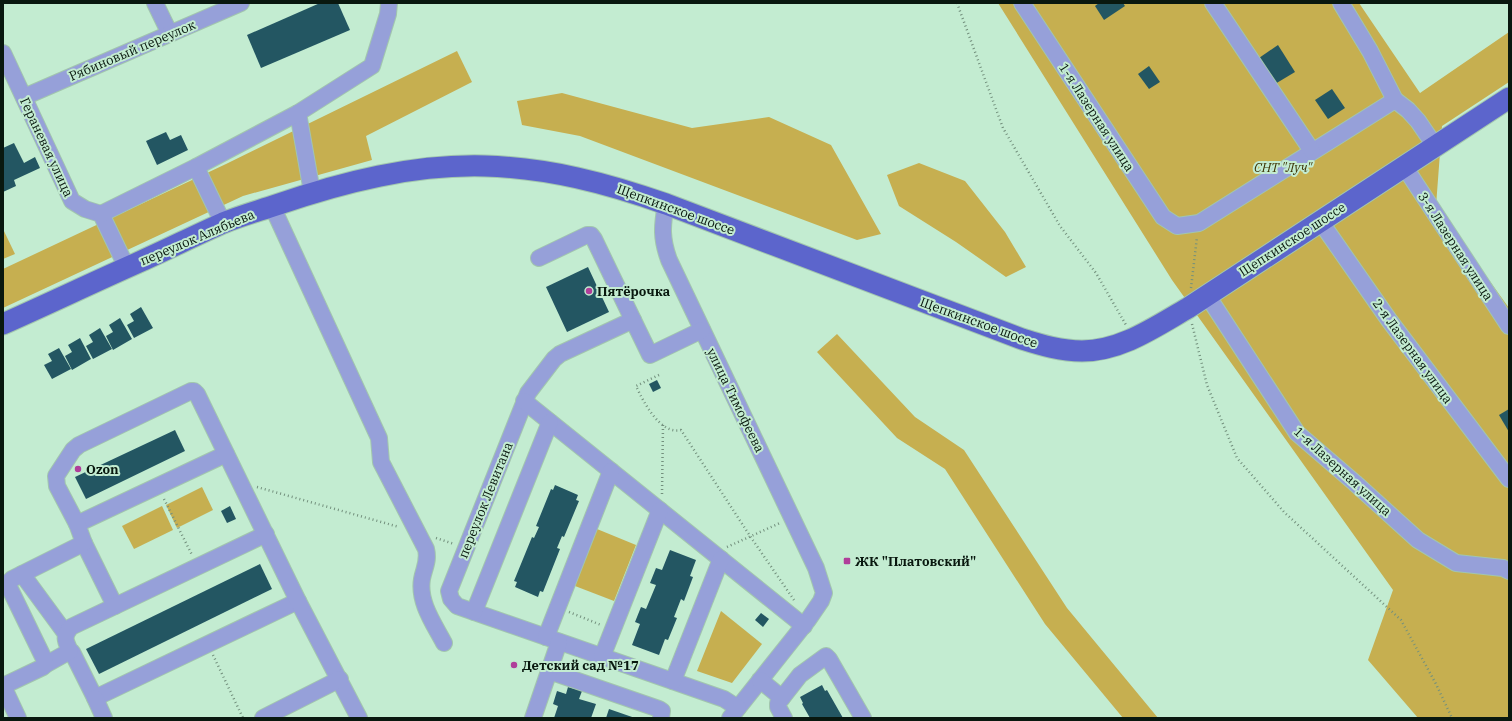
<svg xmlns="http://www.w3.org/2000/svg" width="1512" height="721" font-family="'IBM Plex Serif',serif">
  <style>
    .green { fill: #c6af50 }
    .building { fill: #235662 }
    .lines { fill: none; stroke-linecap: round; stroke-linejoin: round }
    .minor-casing { stroke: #a2c6ae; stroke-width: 18 }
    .major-casing { stroke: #a2c6ae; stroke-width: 23 }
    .path { stroke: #73907d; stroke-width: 2.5; stroke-dasharray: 1 3; stroke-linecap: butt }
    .minor { stroke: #96a0d9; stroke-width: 16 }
    .major { stroke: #5c65cc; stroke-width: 21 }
    .poi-dot { fill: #b03e9a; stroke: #c3ecd1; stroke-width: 1.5 }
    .labels { text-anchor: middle; stroke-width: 4; stroke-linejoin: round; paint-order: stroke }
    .street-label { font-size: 13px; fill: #09180f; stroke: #c3ecd1 }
    .park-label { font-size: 13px; font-style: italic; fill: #3b3103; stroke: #c3ecd1 }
    .poi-label { font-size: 13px; font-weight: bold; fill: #09180f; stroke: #c3ecd1; text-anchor: start }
  </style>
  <rect width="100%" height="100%" fill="#c3ecd1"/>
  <g class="green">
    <path d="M 998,3 L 1359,3 L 1420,93 L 1509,32 L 1509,82 L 1442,126 L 1436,206 L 1509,308 L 1509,718 L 1418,718 L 1368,660 L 1393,590 L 1172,280 Z"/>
    <path d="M 457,51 L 472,82 L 366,136 L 372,160 L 243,196 L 3,308 L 3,269 L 226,164 Z"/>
    <path d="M 562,93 L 692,128 L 769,117 L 831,145 L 881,234 L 857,240 L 580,136 L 522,125 L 517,101 Z"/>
    <path d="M 919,163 L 965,181 L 1005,232 L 1026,267 L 1006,277 L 956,242 L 899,206 L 887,175 Z"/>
    <path d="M 3,229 L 15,254 L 3,259 Z"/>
    <path d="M 837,334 L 915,417 L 964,450 L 1067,608 L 1158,718 L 1123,718 L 1045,624 L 945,469 L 897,438 L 817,352 Z"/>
    <path d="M 202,487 L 213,510 L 177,528 L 166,505 Z"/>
    <path d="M 162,506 L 173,530 L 134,549 L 122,526 Z"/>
    <path d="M 597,529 L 636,545 L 614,601 L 575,586 Z"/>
    <path d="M 721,611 L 762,644 L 732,683 L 697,671 Z"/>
  </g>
  <g class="building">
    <path d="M 320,3 L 338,3 L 350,30 L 261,68 L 247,35 Z"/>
    <path d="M 1099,3 L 1123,3 L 1125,6 L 1104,20 L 1095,6 Z"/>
    <path d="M 1278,45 L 1295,72 L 1275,84 L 1259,58 Z"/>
    <path d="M 1149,66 L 1160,82 L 1149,89 L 1138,74 Z"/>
    <path d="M 1332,89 L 1345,108 L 1328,119 L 1315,100 Z"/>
    <path d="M 166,132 L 170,140 L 181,135 L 188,150 L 157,165 L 146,141 Z"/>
    <path d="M 14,143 L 24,163 L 35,157 L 40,168 L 14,180 L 16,186 L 3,192 L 3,148 Z"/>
    <path d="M 588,267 L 609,312 L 567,332 L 546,287 Z"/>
    <path d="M 141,307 L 153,328 L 134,338 L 127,325 L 134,321 L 130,314 Z"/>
    <path d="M 120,318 L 132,339 L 113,350 L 106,336 L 113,332 L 109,325 Z"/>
    <path d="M 100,328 L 112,349 L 93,359 L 86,346 L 93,342 L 89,335 Z"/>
    <path d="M 80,338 L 91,359 L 72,370 L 65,356 L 72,352 L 68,345 Z"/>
    <path d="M 59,348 L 71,369 L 52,379 L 44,365 L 52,361 L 48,354 Z"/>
    <path d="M 657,380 L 661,388 L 653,392 L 649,384 Z"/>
    <path d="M 1509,409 L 1509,432 L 1499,415 Z"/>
    <path d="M 175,430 L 185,451 L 86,499 L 75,477 Z"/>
    <path d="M 555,485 L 578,495 L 576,500 L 579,501 L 564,537 L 562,536 L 557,548 L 560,549 L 543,592 L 540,591 L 538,597 L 515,587 L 517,582 L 514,581 L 532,537 L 534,538 L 539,527 L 536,526 L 551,489 L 553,490 Z"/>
    <path d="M 230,506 L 236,519 L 227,523 L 221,511 Z"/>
    <path d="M 670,550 L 696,560 L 690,576 L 693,577 L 684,601 L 681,599 L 674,617 L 677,618 L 668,640 L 665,639 L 659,655 L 632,645 L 640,624 L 635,622 L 641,607 L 646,609 L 656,585 L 650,583 L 656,568 L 662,570 Z"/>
    <path d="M 260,564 L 272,589 L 99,674 L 86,649 Z"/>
    <path d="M 761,613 L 769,619 L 763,627 L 755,620 Z"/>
    <path d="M 822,685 L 825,691 L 827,690 L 843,718 L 810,718 L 802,704 L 803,703 L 800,697 Z"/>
    <path d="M 568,687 L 582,691 L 579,699 L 596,704 L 591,718 L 554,718 L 558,706 L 553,704 L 557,691 L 566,694 Z"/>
    <path d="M 609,709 L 635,718 L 606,718 Z"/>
  </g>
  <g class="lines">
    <g class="minor-casing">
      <g id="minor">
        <path d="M 155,3 L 170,34"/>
        <path d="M 1022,3 L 1163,217 L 1177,226 L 1199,223 L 1395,100"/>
        <path d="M 1213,3 L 1312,151"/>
        <path d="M 1341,3 L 1370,51 L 1395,100 L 1408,110 L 1418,121 L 1435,146"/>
        <path d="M 3,53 L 72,201 L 85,209 L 101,214 L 127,268"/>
        <path d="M 24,97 L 241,3"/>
        <path d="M 298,113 L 312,192"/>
        <path d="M 1404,166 L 1509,326"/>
        <path d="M 196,167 L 223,223"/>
        <path d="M 666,204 C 662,226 661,238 669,260 L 816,568 L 824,593 L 821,601 L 808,620 L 730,718"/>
        <path d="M 272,206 L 379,438 L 381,462 L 426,549 C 429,561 424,568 422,579 C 418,602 434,624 444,643"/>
        <path d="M 101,214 L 196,167 L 298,113 L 372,66 L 388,14 L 389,3"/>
        <path d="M 1320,221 L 1389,320 L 1509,479"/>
        <path d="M 539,258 L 587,235 L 591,235 L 594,239 L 633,320"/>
        <path d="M 1207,295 L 1297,433 L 1355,483 L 1418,540 L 1456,563 L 1503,568 L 1509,571"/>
        <path d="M 702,330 L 650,355 L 633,320 L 560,354 L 554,359 L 528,393 L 449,591 L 451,599 L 457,606 L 724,699 L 738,708"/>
        <path d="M 524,401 L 804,626"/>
        <path d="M 77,524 L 226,454"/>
        <path d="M 84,543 L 115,606"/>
        <path d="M 22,574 L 66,634"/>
        <path d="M 474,612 L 550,422"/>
        <path d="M 546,637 L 611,471"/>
        <path d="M 72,652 L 95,698 L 298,601"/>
        <path d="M 602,657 L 660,510"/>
        <path d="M 45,665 L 70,651 C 65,640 63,637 71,627 L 266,534"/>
        <path d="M 549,671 L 659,709 L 662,711 L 661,718"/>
        <path d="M 760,680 L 782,698"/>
        <path d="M 673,681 L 721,559"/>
        <path d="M 3,686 L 43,667 L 45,665 L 45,661 L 9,587 L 9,582 L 12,579 L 84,543 L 77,524 L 57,486 L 56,476 L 73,450 L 79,445 L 191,391 L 194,391 L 197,394 L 298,601 L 359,718"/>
        <path d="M 3,686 L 18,718"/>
        <path d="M 95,698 L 104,718"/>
        <path d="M 263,718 L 340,679"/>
        <path d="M 533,718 L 559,642"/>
        <path d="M 784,718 L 778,707 L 778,703 L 800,675 L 826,656 L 829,659 L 863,718"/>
      </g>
    </g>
    <g class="major-casing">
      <path id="major" d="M 3,324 C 48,304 92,283 137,263 C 166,250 194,236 223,223 C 240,216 258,211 276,205 C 343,182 414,164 485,166 C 549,168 606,183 666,204 L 1022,339 C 1041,345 1061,351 1082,351 C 1121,351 1155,327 1188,308 L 1509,98"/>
    </g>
    <g class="path">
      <path d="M 957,3 L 1003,128 L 1060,226 L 1096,273 L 1126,325"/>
      <path d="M 1191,288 L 1197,237"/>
      <path d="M 1192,324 L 1207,385 L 1237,458 L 1284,512 L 1401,620 L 1436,684 L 1452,718"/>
      <path d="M 659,375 L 636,386 C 643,401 660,435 681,430 L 750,536 L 794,600"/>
      <path d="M 257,487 L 399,527"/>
      <path d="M 662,494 L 663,425"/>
      <path d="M 164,499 L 192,555"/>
      <path d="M 436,538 L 454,544"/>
      <path d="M 727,547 L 780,523"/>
      <path d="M 569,612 L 601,625"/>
      <path d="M 213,655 L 243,718"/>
    </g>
    <use href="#minor" class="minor"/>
    <use href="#major" class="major"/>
  </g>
  <g class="poi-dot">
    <circle cx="589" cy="291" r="4"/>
    <circle cx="78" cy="469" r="4"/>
    <rect x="843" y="557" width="8" height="8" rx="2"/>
    <circle cx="514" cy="665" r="4"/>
  </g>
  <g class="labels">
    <g class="street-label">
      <text transform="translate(132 50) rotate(-23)" y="5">Рябиновый переулок</text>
      <text transform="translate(1097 117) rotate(57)" y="5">1-я Лазерная улица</text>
      <text transform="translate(47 147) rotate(65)" y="5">Гераневая улица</text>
      <text transform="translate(676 209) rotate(20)" y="5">Щепкинское шоссе</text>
      <text transform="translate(197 237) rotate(-23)" y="5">переулок Алябьева</text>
      <text transform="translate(1292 239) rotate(-33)" y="5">Щепкинское шоссе</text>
      <text transform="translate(1456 246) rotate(57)" y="5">3-я Лазерная улица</text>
      <text transform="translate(979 322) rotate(20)" y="5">Щепкинское шоссе</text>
      <text transform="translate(1413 351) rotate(54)" y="5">2-я Лазерная улица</text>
      <text transform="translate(736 400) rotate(64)" y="5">улица Тимофеева</text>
      <text transform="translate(1343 471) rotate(42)" y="5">1-я Лазерная улица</text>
      <text transform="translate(485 500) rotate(-68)" y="5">переулок Левитана</text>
    </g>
    <g class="park-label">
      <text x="1283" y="172">СНТ "Луч"</text>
    </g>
    <g class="poi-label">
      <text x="597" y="296">Пятёрочка</text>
      <text x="86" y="474">Ozon</text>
      <text x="855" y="566">ЖК "Платовский"</text>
      <text x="522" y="670">Детский сад №17</text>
    </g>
  </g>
  <rect width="1512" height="721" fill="none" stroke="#09180f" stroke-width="8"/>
</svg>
